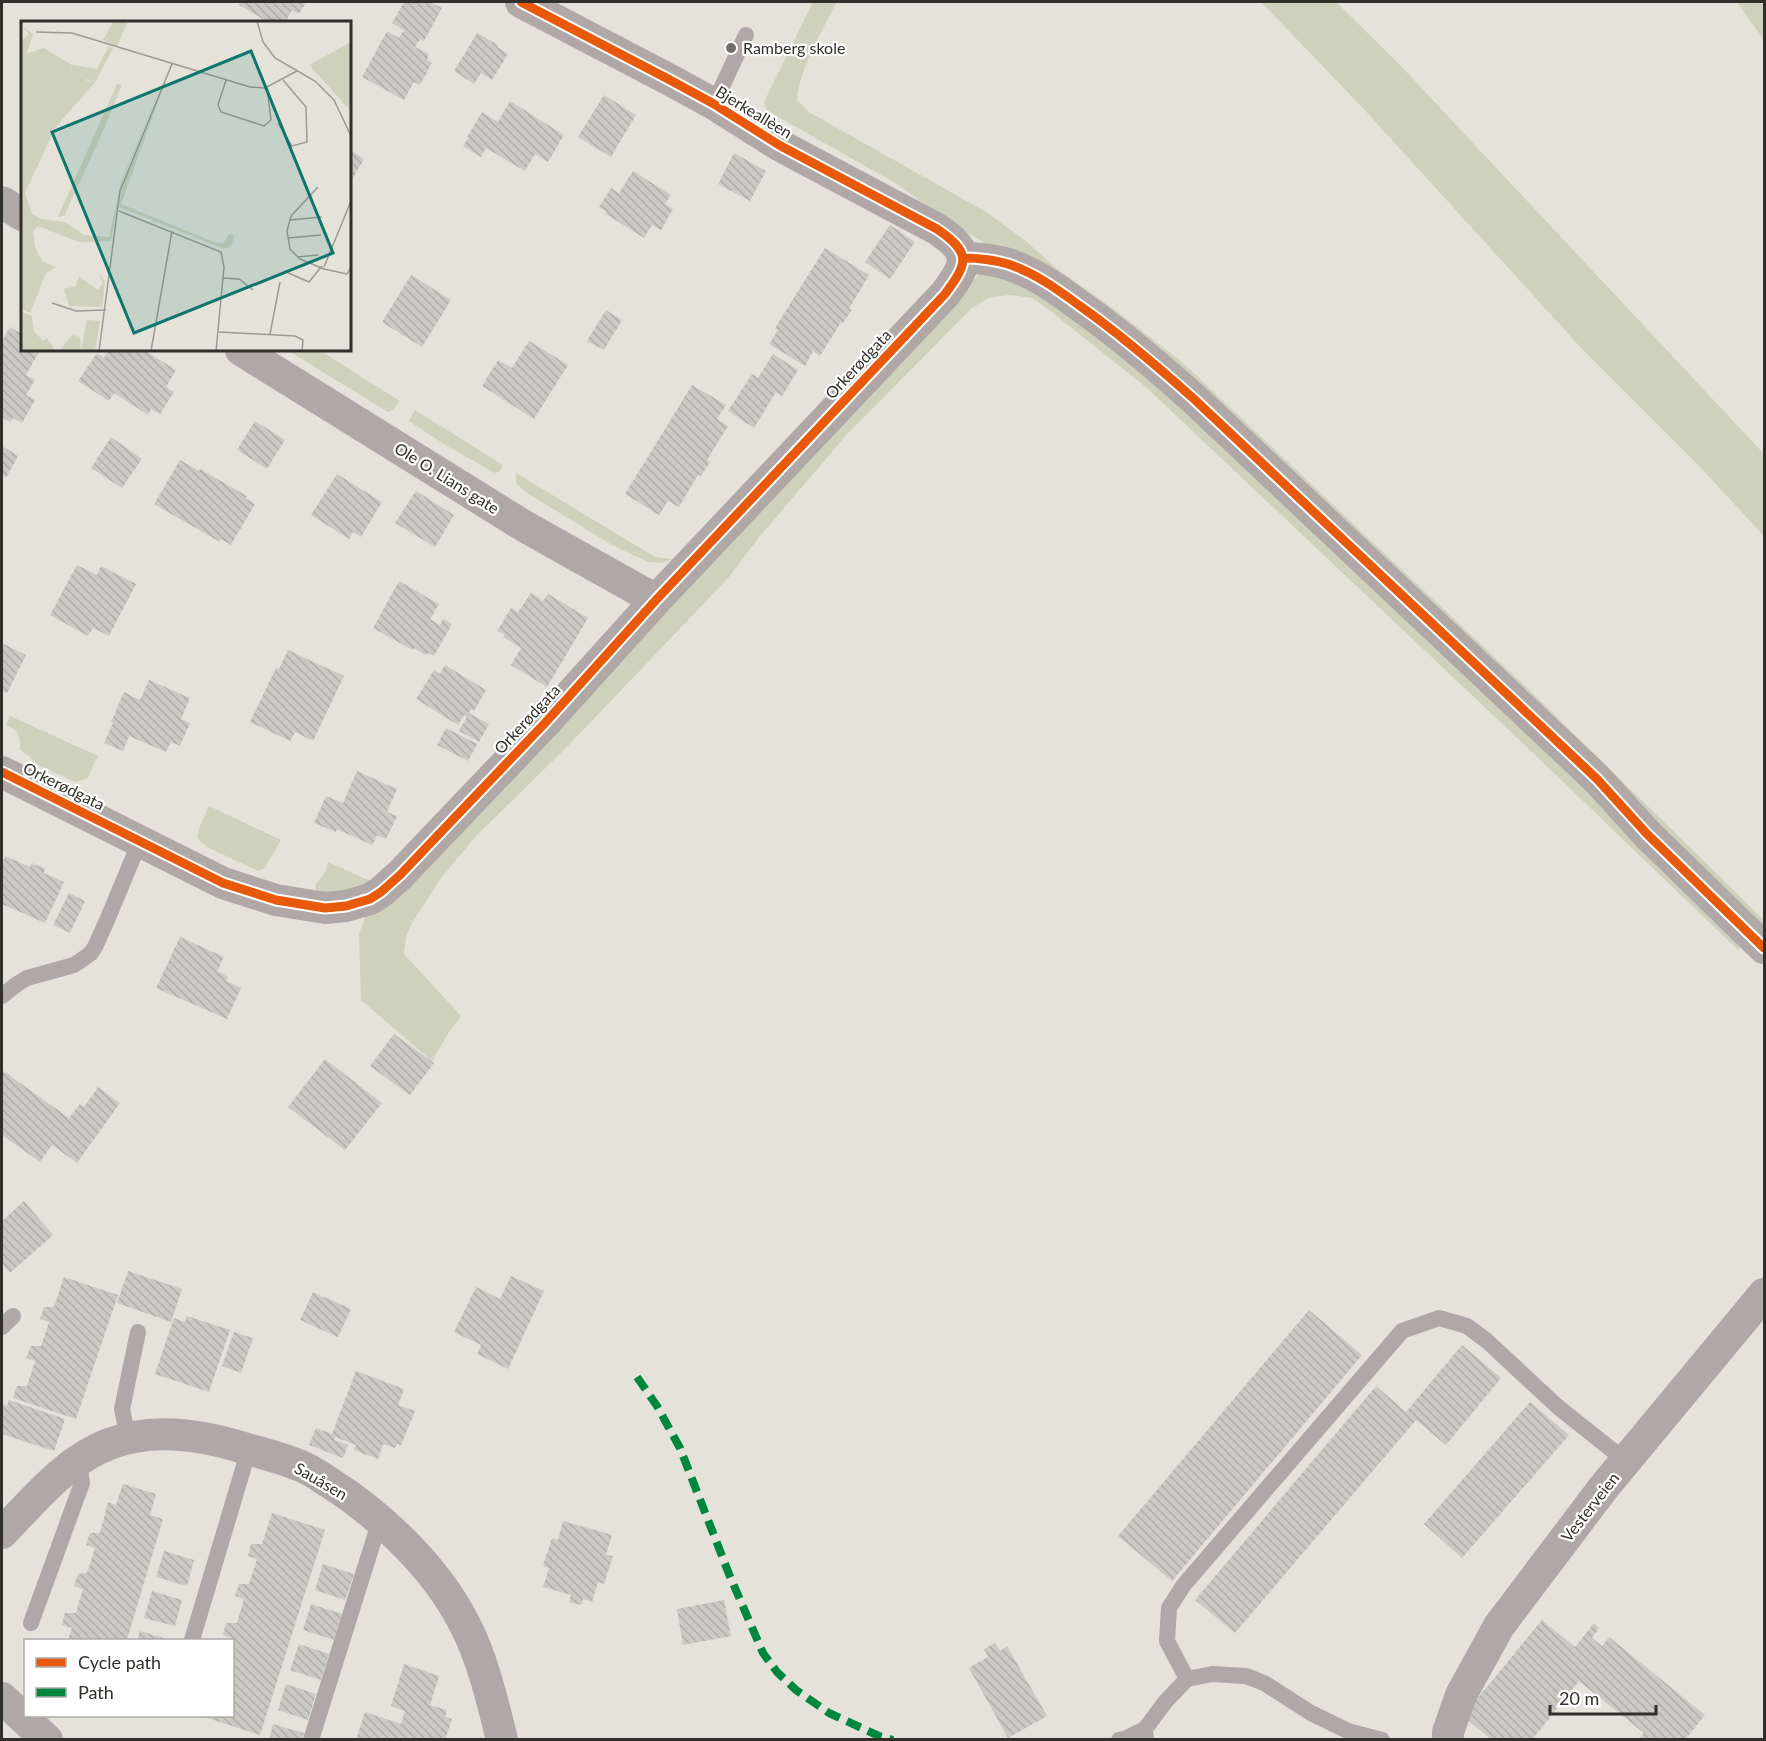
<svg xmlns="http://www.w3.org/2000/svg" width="1766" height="1741" font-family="Lato,sans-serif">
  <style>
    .grass { fill: #ced1bc }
    .building { fill: url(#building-back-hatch) }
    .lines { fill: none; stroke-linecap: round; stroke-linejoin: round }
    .service { stroke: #afa8a6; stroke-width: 16 }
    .minor { stroke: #afa8a6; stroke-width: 32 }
    .quiet { stroke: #00873e; stroke-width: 8; stroke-dasharray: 15 8; stroke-linecap: butt }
    .cycleway-casing { stroke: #fff; stroke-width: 13 }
    .cycleway { stroke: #e8590c; stroke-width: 9 }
    .poi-dot { fill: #706e67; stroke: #fff; stroke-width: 2 }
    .labels { text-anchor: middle; stroke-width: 4.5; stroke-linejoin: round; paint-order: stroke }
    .poi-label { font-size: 16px; fill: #312f29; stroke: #fff; text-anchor: start }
    .street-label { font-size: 16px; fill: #312f29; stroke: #fff }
    .inset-road { fill: none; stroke: #9d9a93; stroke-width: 1.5 }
    .view { fill: #0f766e; fill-opacity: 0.15; stroke: #0f766e; stroke-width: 3 }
    .inset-edge { fill: none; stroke: #312f29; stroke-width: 3 }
  </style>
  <defs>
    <pattern id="building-back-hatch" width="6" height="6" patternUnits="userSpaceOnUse" patternTransform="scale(1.5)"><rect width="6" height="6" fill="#cbc9c2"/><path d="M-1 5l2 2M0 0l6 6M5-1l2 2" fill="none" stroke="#afada7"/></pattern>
  </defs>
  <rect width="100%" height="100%" fill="#e5e2da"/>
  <g class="grass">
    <path d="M 813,2 L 837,2 C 824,26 798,73 797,100 L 809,112 L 986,212 L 1026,241 L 1057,269 L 1115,310 L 1182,362 L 1525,686 L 1764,920 L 1764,934 L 1476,653 L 990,246 L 949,222 L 897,184 L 766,110 L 764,102 Z"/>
    <path d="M 1261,2 L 1336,2 L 1400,65 L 1764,454 L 1764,536 L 1700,467 L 1583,350 L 1361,106 Z"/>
    <path d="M 1737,2 L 1761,2 L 1764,6 L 1764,40 Z"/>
    <path d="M 1010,273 L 1125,350 L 1746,940 L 1738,950 L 1531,751 L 1147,388 L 1044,306 L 1032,298 L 1010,295 L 991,297 L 973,307 L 849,432 L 760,536 L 728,578 L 566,748 L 477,835 L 442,877 L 412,923 L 406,937 L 404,954 L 461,1016 L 447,1035 L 432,1061 L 361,1000 L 359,934 L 366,915 L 950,306 L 974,279 L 981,274 Z"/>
    <path d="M 287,350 L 319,350 L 400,401 L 393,410 L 388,412 Z"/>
    <path d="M 415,410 L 503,465 L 500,471 L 495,473 L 447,446 L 409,421 Z"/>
    <path d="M 516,473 L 655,557 L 672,559 L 663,563 L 648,562 L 612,545 L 527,493 L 516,483 Z"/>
    <path d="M 10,716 L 98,756 L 87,779 L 75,782 L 36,764 L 29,756 L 20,750 C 20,735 20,731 6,725 Z"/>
    <path d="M 209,806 L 281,840 L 265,868 L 258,871 L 207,847 L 197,838 L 199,828 Z"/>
    <path d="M 328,862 L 368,880 L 375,879 C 359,894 336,892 316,893 L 315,885 L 326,871 Z"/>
  </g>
  <g class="building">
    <path d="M 241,2 L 306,2 L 299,14 L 292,10 L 285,22 L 268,22 L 239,5 Z"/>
    <path d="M 404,2 L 430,2 L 442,8 L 424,41 L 420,39 L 415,47 L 429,54 L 427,60 L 432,63 L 420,85 L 414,82 L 404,100 L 362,77 L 387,31 L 399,38 L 404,30 L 392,23 Z"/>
    <path d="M 477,33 L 498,45 L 497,47 L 508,54 L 492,80 L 481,73 L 474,84 L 454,71 Z"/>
    <path d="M 604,95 L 636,115 L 611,157 L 578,137 Z"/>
    <path d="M 510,101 L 564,135 L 548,162 L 535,154 L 525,171 L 486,148 L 481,157 L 463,146 L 469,137 L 467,137 L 482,112 L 498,122 Z"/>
    <path d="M 350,150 L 364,159 L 350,183 Z"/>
    <path d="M 734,153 L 766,171 L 750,201 L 718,184 Z"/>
    <path d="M 633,171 L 671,195 L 665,204 L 673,209 L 661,230 L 652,225 L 644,238 L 606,214 L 607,212 L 599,207 L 611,188 L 619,193 Z"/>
    <path d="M 890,225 L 915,242 L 890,279 L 865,262 Z"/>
    <path d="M 825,248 L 869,275 L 849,309 L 852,310 L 843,323 L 841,322 L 820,356 L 813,351 L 805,366 L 769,344 L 778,330 L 775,328 Z"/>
    <path d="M 411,275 L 451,300 L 422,347 L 382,322 Z"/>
    <path d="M 606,310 L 622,320 L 604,350 L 587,341 Z"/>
    <path d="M 10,327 L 22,334 L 22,350 L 40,350 L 26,375 L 35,380 L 26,395 L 35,400 L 22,423 L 13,418 L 10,422 L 2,417 L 2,341 Z"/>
    <path d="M 529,341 L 568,365 L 534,419 L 482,386 L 498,360 L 512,368 Z"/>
    <path d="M 109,350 L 113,352 L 115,350 L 144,350 L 176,370 L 166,387 L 174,392 L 160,414 L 151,409 L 148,415 L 114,393 L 109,401 L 78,381 L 97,353 L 104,358 Z"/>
    <path d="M 773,354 L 798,370 L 782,396 L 776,392 L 754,428 L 728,411 L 752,374 L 758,378 Z"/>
    <path d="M 692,385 L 726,405 L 717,419 L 728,426 L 707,460 L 710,462 L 701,476 L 698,475 L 679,507 L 668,501 L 659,515 L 625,494 Z"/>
    <path d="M 255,421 L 285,440 L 267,469 L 237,450 Z"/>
    <path d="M 111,437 L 142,459 L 122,488 L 91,468 Z"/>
    <path d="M 2,446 L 18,456 L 6,478 L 2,475 Z"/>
    <path d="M 180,460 L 199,471 L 200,469 L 247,496 L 245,498 L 255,504 L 231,545 L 221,539 L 220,542 L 154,504 Z"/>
    <path d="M 337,474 L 382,502 L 361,537 L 353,532 L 349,539 L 311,515 Z"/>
    <path d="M 416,491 L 454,515 L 435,547 L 395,523 Z"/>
    <path d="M 77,565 L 97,575 L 101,566 L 136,584 L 109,636 L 93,628 L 88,636 L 50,615 Z"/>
    <path d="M 399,581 L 439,604 L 430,619 L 440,625 L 443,619 L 452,624 L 434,656 L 428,653 L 426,655 L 414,648 L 413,650 L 373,628 Z"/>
    <path d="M 531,593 L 543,601 L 548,594 L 588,618 L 547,687 L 511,665 L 521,648 L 503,637 L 505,635 L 497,631 L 511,608 L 518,612 Z"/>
    <path d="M 2,643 L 26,655 L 7,693 L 2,690 Z"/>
    <path d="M 288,650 L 344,676 L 313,741 L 295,732 L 290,741 L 250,722 L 276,668 L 279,669 Z"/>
    <path d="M 445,665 L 486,690 L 474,711 L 471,709 L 469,713 L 489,724 L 479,742 L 459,731 L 467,717 L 464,715 L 458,725 L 416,699 L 434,670 L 440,674 Z"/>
    <path d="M 149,680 L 190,698 L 181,719 L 190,723 L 180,746 L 171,742 L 166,752 L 129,736 L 123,751 L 104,743 L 113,723 L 111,722 L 124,692 L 140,700 Z"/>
    <path d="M 446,728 L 477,744 L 468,761 L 437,745 Z"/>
    <path d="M 357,771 L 397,789 L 387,812 L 397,816 L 386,839 L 377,835 L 372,845 L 337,829 L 336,832 L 314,823 L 326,796 L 343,803 Z"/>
    <path d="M 5,856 L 30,867 L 32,863 L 45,869 L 44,873 L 64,882 L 45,923 L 2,904 L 2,864 Z"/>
    <path d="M 69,893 L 85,901 L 70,933 L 53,925 Z"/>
    <path d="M 180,937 L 224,957 L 217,971 L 228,977 L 226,981 L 241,988 L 227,1019 L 156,988 Z"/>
    <path d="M 394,1034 L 434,1063 L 410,1095 L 370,1066 Z"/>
    <path d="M 325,1059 L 382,1103 L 345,1150 L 288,1107 Z"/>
    <path d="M 2,1070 L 69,1118 L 80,1104 L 84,1107 L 98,1087 L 120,1103 L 77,1163 L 52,1145 L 40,1162 L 2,1135 Z"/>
    <path d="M 24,1201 L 53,1235 L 10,1273 L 2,1263 L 2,1221 Z"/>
    <path d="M 128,1271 L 182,1289 L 171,1322 L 117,1303 Z"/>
    <path d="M 511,1276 L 544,1291 L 508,1369 L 477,1354 L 481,1345 L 454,1332 L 476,1287 L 500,1299 Z"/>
    <path d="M 64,1277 L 118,1295 L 76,1419 L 13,1398 L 17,1386 L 27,1386 L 35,1361 L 26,1358 L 31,1346 L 41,1346 L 49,1322 L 40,1319 L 44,1307 L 54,1307 Z"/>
    <path d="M 313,1292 L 351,1309 L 338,1337 L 300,1320 Z"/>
    <path d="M 1309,1310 L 1362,1355 L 1172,1581 L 1118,1536 Z"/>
    <path d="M 187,1316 L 230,1330 L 209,1392 L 155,1374 L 174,1318 L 185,1322 Z"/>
    <path d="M 234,1332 L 253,1338 L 241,1373 L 222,1366 Z"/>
    <path d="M 1462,1345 L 1501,1378 L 1446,1445 L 1416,1420 L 1235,1633 L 1195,1600 L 1376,1386 L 1406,1412 Z"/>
    <path d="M 356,1371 L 404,1389 L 398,1405 L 415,1411 L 401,1445 L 397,1444 L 395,1448 L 383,1444 L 378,1459 L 354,1450 L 356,1445 L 335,1437 L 334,1440 L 348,1445 L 343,1458 L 309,1445 L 316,1428 L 332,1434 Z"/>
    <path d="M 9,1400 L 65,1419 L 54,1451 L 2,1434 L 2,1404 L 7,1406 Z"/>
    <path d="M 1530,1402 L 1569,1435 L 1462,1558 L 1424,1524 Z"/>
    <path d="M 123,1484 L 156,1494 L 150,1515 L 163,1519 L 127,1640 L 68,1640 L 72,1628 L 62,1625 L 65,1613 L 76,1613 L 83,1589 L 74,1586 L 78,1574 L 87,1573 L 95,1548 L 86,1545 L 90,1533 L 100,1533 L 108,1502 L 116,1505 Z"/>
    <path d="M 272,1513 L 325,1530 L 260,1735 L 201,1716 L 232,1716 L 232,1640 L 231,1640 L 232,1638 L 223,1635 L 226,1623 L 237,1623 L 244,1599 L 235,1596 L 239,1584 L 249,1584 L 257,1559 L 248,1556 L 251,1544 L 262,1544 Z"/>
    <path d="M 563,1521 L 612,1535 L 606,1555 L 613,1556 L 604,1584 L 598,1582 L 592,1602 L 583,1599 L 581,1605 L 569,1602 L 571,1595 L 543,1587 L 549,1568 L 543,1566 L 552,1538 L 558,1540 Z"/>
    <path d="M 164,1551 L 194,1560 L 187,1586 L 156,1577 Z"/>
    <path d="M 323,1564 L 354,1574 L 345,1600 L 315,1590 Z"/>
    <path d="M 152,1591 L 182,1600 L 175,1626 L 144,1618 Z"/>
    <path d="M 724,1600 L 731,1636 L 683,1645 L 677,1609 Z"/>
    <path d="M 311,1604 L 342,1614 L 334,1640 L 303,1630 Z"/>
    <path d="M 1542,1620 L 1575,1647 L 1594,1623 L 1599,1628 L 1592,1638 L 1602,1646 L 1609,1637 L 1705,1715 L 1685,1740 L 1638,1740 L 1644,1733 L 1579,1681 L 1532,1740 L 1492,1740 L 1463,1716 Z"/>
    <path d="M 140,1631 L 170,1640 L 137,1640 Z"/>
    <path d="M 995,1643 L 1000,1651 L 1007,1646 L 1047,1716 L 1008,1738 L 969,1668 L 988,1657 L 984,1649 Z"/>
    <path d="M 299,1644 L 329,1654 L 321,1680 L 290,1670 Z"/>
    <path d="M 404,1664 L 439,1676 L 430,1705 L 447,1710 L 445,1717 L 452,1719 L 445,1740 L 356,1740 L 365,1712 L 401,1724 L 405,1711 L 391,1706 Z"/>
    <path d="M 286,1684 L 316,1694 L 308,1720 L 278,1710 Z"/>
    <path d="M 273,1724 L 304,1733 L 302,1740 L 269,1740 Z"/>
  </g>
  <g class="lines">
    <g class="service">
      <path d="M 714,104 L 746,35"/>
      <path d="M 2,996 L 17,984 L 27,978 L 74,965 L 90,954 L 95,947 L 108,918 L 140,841"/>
      <path d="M 2,1327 L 13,1316"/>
      <path d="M 128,1438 L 122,1409 L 138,1332"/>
      <path d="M 31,1623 L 82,1483 L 79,1461"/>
      <path d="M 192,1640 L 249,1449"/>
      <path d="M 1187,1679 L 1167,1641 L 1169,1608 L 1183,1586 L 1402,1331 L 1439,1318 L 1467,1326 L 1487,1341 L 1558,1407 L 1626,1461"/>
      <path d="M 311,1740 L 380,1520"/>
      <path d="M 1119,1740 L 1125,1739 L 1145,1729"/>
      <path d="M 1146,1740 L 1145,1729 L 1166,1701 L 1187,1679 L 1212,1674 L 1246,1676 L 1264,1683 L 1311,1713 L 1348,1731 L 1382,1740"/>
    </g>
    <g class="minor">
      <path d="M 2,202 L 22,215"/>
      <path d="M 963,258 C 978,258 994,260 1008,264 C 1035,273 1057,289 1080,306 C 1120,334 1157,366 1194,399 L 1597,779 L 1647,834 L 1764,948"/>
      <path d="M 241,350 L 524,526 L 656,600"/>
      <path d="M 2,772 L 223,883 L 276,900 L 325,908 L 346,906 L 370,899 L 381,892 L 400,875 L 545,723 L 656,600 L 945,294 C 968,263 972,253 937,229 L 779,145 L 714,104 L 670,80 L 521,2"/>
      <path d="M 2,1533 C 34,1500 65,1461 109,1444 C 152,1427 204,1435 247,1449 C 266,1454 285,1459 303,1467 C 313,1471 322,1478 330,1483 C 382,1516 436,1568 464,1623 C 482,1656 493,1703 502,1740"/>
      <path d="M 2,1698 L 47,1740"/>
      <path d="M 1448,1740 L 1448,1732 L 1461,1695 L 1499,1626 L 1604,1487 L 1764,1294"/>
    </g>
    <path class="quiet" d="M 637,1377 L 657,1406 L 680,1448 L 729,1574 L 763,1653 L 777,1672 L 796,1690 L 829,1713 L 879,1736 L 893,1740"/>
    <g class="cycleway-casing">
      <g id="cycleway">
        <path d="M 963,258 C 978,258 994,260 1008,264 C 1035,273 1057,289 1080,306 C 1120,334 1157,366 1194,399 L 1597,779 L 1647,834 L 1764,948"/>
        <path d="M 2,772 L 223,883 L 276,900 L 325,908 L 346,906 L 370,899 L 381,892 L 400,875 L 545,723 L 656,600 L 945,294 C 968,263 972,253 937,229 L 779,145 L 714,104 L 670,80 L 521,2"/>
      </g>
    </g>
    <use href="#cycleway" class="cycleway"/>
  </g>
  <circle class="poi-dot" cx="731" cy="48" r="6"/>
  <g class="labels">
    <g class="poi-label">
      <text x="743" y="54">Ramberg skole</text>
    </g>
    <g class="street-label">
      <text transform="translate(754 112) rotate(31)" y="6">Bjerkeallèen</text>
      <text transform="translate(858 364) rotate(-47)" y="6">Orkerødgata</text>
      <text transform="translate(447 478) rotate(32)" y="6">Ole O. Lians gate</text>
      <text transform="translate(527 719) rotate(-47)" y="6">Orkerødgata</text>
      <text transform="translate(64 786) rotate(26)" y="6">Orkerødgata</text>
      <text transform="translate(321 1481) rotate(30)" y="6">Sauåsen</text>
      <text transform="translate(1590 1507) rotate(-52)" y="6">Vesterveien</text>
    </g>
  </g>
  <g transform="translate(21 21)">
    <rect width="330" height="330" fill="#e5e2da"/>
    <path d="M 93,0 L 107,0 L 96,25 L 82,19 ZM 0,4 L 12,13 L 5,35 L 0,34 L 0,20 L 8,13 ZM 88,25 L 92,28 L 74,61 L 50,53 L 51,44 L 76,48 ZM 147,48 L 102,159 L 90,220 L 58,221 L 63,214 L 88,216 L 100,161 ZM 96,63 L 101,64 L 80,115 L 43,195 L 37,196 ZM 141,70 L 100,183 L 193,221 L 203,222 L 208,213 L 214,214 L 210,225 L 203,228 L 98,186 L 102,164 ZM 76,249 L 84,261 L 82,278 L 71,273 L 61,263 L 61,258 L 77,269 L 82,262 ZM 66,299 L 79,300 L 74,330 L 60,329 Z" fill="#ced1bc"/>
    <path d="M 23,27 L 51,44 L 50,53 L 60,51 L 66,60 L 74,61 L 34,107 L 4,172 L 11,193 L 20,198 L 44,201 L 63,214 L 58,221 L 17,205 L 12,210 L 14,226 L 22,241 L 35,246 L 25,252 L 9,292 L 0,287 L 0,34 ZM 58,255 L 71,273 L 82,278 L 81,286 L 48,285 L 43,268 L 55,265 ZM 0,290 L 11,295 L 13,310 L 22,320 L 26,317 L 35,330 L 0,330 ZM 51,314 L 59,316 L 60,329 L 38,330 Z" fill="#ced1bc"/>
    <path d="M 330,21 L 330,87 L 328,88 L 288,44 Z" fill="#ced1bc"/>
    <path class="inset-road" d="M 236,0 L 242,21 L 254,37 L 294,60 L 313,79 L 330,115M 15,11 L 51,12 L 229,66 L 244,67 L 276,50M 205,59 L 197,84 L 200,91 L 243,105 L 250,99M 246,66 L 250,99M 257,102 L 271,125 L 286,121 L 285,86 L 262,59M 297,166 L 270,195 L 266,210 L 269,228 L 279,238 L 303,248 L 326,253 L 330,246M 98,190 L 200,231 L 203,246 L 195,330M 269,199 L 301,196M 267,217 L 300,214M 276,236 L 297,234M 303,246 L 330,180M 263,250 L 288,261 L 301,245M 202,257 L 218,258 L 232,269M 31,282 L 55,290 L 85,289M 198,311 L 274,315 L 282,319 L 281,330M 249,313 L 259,261M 78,330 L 99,170 L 151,43M 130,330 L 151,210"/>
    <path class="view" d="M 230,30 L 312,232 L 113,312 L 31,111 Z"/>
    <rect width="330" height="330" class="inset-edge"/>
  </g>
  <rect width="1766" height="1741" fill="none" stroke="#312f29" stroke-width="6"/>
  <rect x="24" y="1639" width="210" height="78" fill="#ffffff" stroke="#adaca9" stroke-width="1.5"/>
  <rect x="36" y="1658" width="30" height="9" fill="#e8590c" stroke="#adaca9" stroke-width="1.5"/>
  <text x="78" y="1669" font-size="18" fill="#312f29">Cycle path</text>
  <rect x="36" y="1688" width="30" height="9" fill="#00873e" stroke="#adaca9" stroke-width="1.5"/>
  <text x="78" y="1699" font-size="18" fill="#312f29">Path</text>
  <path d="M1550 1705v9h106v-9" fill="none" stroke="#312f29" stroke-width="3"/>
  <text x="1559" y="1705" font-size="18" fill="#312f29" stroke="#ffffff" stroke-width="4.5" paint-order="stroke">20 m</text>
</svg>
